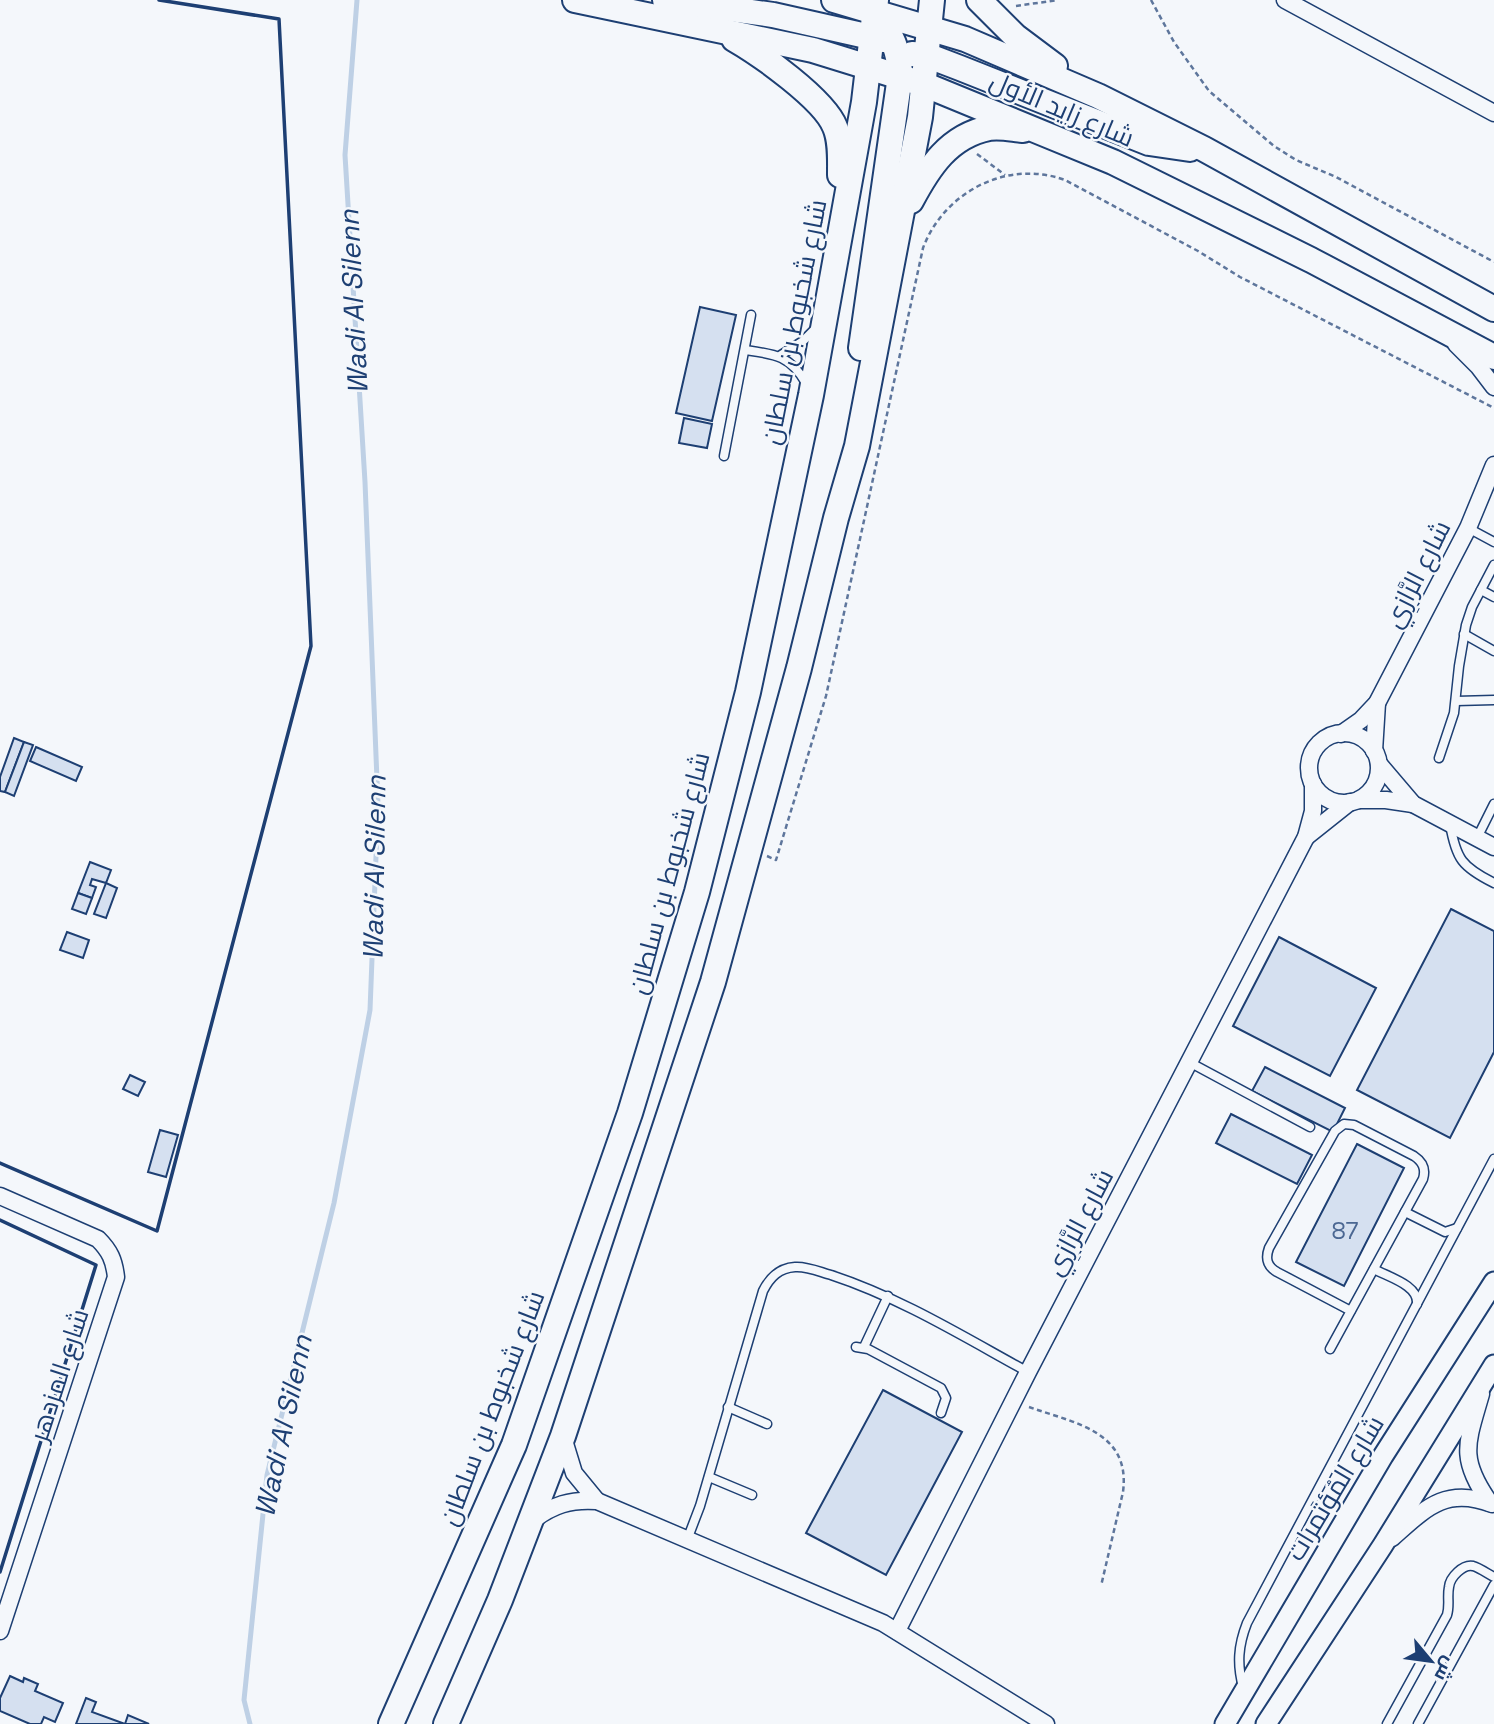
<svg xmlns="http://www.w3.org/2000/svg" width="1494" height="1724" font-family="'Space Grotesk',Cairo,sans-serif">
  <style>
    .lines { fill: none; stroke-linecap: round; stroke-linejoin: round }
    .stream { stroke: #bed0e5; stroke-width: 5 }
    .building { fill: #d5e0f0; stroke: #1d3f73; stroke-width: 2 }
    .service-casing { stroke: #1d3f73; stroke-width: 11 }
    .minor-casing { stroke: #1d3f73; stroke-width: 19 }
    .tertiary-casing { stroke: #1d3f73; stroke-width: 23 }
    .primary-casing { stroke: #1d3f73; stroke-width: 28 }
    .path { stroke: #5e769c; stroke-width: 2.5; stroke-dasharray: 5 3.5; stroke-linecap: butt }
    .service { stroke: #f4f7fb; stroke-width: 8 }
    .minor { stroke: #f4f7fb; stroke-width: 16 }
    .tertiary { stroke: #f4f7fb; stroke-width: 19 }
    .primary { stroke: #f4f7fb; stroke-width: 24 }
    .wall { stroke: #1d3f73; stroke-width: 3.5 }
    .labels { text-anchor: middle; stroke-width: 5; stroke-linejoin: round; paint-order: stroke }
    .number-label { font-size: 23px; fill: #4b6792 }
    .street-label { font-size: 26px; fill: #1d3f73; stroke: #f4f7fb }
    .water-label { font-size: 28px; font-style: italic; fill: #1d3f73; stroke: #f4f7fb }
  </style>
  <rect width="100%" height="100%" fill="#f4f7fb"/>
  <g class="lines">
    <path class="stream" d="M 250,1724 L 244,1700 L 267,1475 L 334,1203 L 370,1010 L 378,805 L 365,482 L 345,155 L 357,0"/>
  </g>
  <g class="building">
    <path d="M 700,307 L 736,315 L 712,421 L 676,413 Z"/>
    <path d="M 684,418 L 712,424 L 707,448 L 679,443 Z"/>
    <path d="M 14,738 L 24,742 L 5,792 L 0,791 L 0,777 Z"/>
    <path d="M 24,742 L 33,745 L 14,796 L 5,792 Z"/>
    <path d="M 36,747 L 82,767 L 76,781 L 30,761 Z"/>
    <path d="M 90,862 L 111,870 L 106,883 L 92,879 L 90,885 L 96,887 L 92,898 L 78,893 Z"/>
    <path d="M 106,883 L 117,888 L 106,918 L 94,914 Z"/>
    <path d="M 78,893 L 92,898 L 86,914 L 72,909 Z"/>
    <path d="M 1451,909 L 1494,931 L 1494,1052 L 1450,1138 L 1357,1090 Z"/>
    <path d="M 67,932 L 89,940 L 83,958 L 60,950 Z"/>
    <path d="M 1279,937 L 1376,988 L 1330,1076 L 1233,1026 Z"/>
    <path d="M 1265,1067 L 1345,1108 L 1333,1132 L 1252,1091 Z"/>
    <path d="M 130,1075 L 145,1082 L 138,1096 L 123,1089 Z"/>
    <path d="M 1231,1114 L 1312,1155 L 1297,1184 L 1216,1143 Z"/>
    <path d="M 160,1130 L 178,1135 L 166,1177 L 148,1172 Z"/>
    <path d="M 1357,1144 L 1404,1168 L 1344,1286 L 1296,1262 Z"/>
    <path d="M 883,1390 L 962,1432 L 886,1575 L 806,1533 Z"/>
    <path d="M 10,1676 L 23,1682 L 24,1678 L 38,1684 L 35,1691 L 63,1703 L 55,1722 L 44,1717 L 41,1724 L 30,1724 L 0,1711 L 0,1698 Z"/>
    <path d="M 86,1698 L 96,1702 L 92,1712 L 125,1724 L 128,1715 L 149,1724 L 76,1724 Z"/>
  </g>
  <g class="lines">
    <g class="service-casing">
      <g id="service">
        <path d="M 745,350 C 774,354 790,355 806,383"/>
        <path d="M 781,355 L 803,341 L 816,328"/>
        <path d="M 724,456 L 751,315"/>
        <path d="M 1468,528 L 1494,542"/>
        <path d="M 1481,590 L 1494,597"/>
        <path d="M 1464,634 L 1494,651"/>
        <path d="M 1456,701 L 1494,700"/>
        <path d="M 1439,758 L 1454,713 L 1459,666 L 1466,625 L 1472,607 L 1494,565"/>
        <path d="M 1450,824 C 1456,859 1462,867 1494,883"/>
        <path d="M 1477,838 L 1494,804"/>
        <path d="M 1189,1062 L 1310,1127"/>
        <path d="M 1405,1212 L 1445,1232 L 1457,1228"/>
        <path d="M 1374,1269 C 1388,1277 1419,1285 1417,1304"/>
        <path d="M 856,1347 L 868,1349 L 941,1388 L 946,1398 L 941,1413"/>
        <path d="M 864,1347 L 888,1296"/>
        <path d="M 1330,1349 L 1423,1179 C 1426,1169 1423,1162 1414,1156 L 1354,1125 L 1344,1124 L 1335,1131 L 1269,1248 C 1265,1259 1267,1266 1277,1272 L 1351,1311"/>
        <path d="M 728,1407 L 767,1424"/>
        <path d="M 709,1477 L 752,1495"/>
        <path d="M 687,1540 L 700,1506 L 763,1291 C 770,1277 779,1268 795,1267 C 807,1266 820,1272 831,1275 C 901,1298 964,1337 1028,1372"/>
        <path d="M 1243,1687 C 1237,1664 1238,1646 1247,1623 L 1494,1159"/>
        <path d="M 1387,1724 L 1447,1615 C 1450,1605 1447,1597 1449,1587 C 1450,1577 1463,1564 1473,1566 C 1480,1568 1488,1574 1494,1577"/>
        <path d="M 1418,1724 L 1494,1585"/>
      </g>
    </g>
    <g class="minor-casing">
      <g id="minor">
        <path d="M 1285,0 L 1494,113"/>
        <path d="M 1456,344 L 1478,366 L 1494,387"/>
        <circle cx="1344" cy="768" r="35"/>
        <path d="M 1341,734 L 1361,720 L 1377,703 L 1468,528 L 1494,465"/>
        <path d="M 1374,751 L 1377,703"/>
        <path d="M 1379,764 L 1413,804 L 1494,847"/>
        <path d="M 1359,800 L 1386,800 L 1413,804"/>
        <path d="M 1306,837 L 1350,802"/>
        <path d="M 0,1196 L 98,1239 C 110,1251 114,1260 116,1277 L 0,1631"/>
        <path d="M 1481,1394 C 1467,1443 1458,1458 1490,1503"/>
        <path d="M 563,1437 L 574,1473 L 597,1501"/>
        <path d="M 532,1521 C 552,1505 571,1499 597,1501 L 883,1623 L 1046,1724"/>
        <path d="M 1392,1538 C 1425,1509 1445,1486 1492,1504"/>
        <path d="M 897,1631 L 1028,1372 L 1306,837 L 1313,811 L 1313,784"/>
      </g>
    </g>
    <g class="tertiary-casing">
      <g id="tertiary">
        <path d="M 1225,1724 L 1383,1456 L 1494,1282"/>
        <path d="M 1266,1724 L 1383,1545 L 1494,1365"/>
      </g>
    </g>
    <g class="primary-casing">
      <g id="primary">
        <path d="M 575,0 L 813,50 L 923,84 L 1113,162 L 1311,260 L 1494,357"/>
        <path d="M 665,0 L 773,15 L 884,40"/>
        <path d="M 834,0 L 965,39 L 1098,96 L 1204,149 L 1494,309"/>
        <path d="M 979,0 L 1015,36 L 1055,66"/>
        <path d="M 734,39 C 760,54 824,99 835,127 C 841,141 840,159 840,175"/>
        <path d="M 912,54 L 926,55 L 960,68 L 1149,143 L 1190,149"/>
        <path d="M 911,201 C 929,167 949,136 989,128 C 1000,126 1012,129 1023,130"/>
        <path d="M 861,348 L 900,76 C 900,52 890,30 874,11"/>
        <path d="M 391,1724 L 514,1445 L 630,1113 L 697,892 L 748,692 L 811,395 L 864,102 L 876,0"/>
        <path d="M 446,1724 L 500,1600 L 563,1436 L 713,982 L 799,668 L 836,518 L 857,446 L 920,117 L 932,0"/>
      </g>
    </g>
    <g class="path">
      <path d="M 1151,0 L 1174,42 L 1209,91 L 1274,146 L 1296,160 L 1336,177 L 1494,262"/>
      <path d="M 1016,6 L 1058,0"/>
      <path d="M 977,154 L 1005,175"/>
      <path d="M 767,856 L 776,860 L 826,696 L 923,248 C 944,192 1007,159 1065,180 L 1198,251 L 1240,277 L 1494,408"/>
      <path d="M 1029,1407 C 1074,1423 1131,1431 1123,1492 L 1101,1586"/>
    </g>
    <use href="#service" class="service"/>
    <use href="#minor" class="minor"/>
    <use href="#tertiary" class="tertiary"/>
    <use href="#primary" class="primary"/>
    <g class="wall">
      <path d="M 0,1163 L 157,1231 L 311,646 L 279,19 L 159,0"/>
      <path d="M 0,1220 L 96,1265 L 0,1572"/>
    </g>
  </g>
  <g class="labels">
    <g class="number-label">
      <text x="1345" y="1239">87</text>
    </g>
    <g class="street-label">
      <text transform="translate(1062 109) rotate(23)" y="9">شارع زايد الأول</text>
      <text transform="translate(794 322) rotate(-79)" y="9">شارع شخبوط بن سلطان</text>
      <text transform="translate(1417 574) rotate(-63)" y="9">شارع الرَّازِي</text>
      <text transform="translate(669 873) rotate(-75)" y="9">شارع شخبوط بن سلطان</text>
      <text transform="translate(1079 1222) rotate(-62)" y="9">شارع الرَّازِي</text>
      <text transform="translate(59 1375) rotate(-72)" y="9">شارع المزدهر</text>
      <text transform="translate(492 1408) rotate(-69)" y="9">شارع شخبوط بن سلطان</text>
      <text transform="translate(1335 1488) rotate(-59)" y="9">شارع المُؤتَمرات</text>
    </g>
    <g class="water-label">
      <text transform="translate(353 302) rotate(-93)" y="10">Wadi Al Silenn</text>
      <text transform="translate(374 868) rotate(-89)" y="10">Wadi Al Silenn</text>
      <text transform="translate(283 1426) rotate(-78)" y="10">Wadi Al Silenn</text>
    </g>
  </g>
  <g transform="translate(1431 1661) rotate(119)" stroke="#f4f7fb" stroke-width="5" paint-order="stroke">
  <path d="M0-5L12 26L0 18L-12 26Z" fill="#1d3f73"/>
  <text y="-10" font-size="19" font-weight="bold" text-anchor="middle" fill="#1d3f73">ش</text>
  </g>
</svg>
